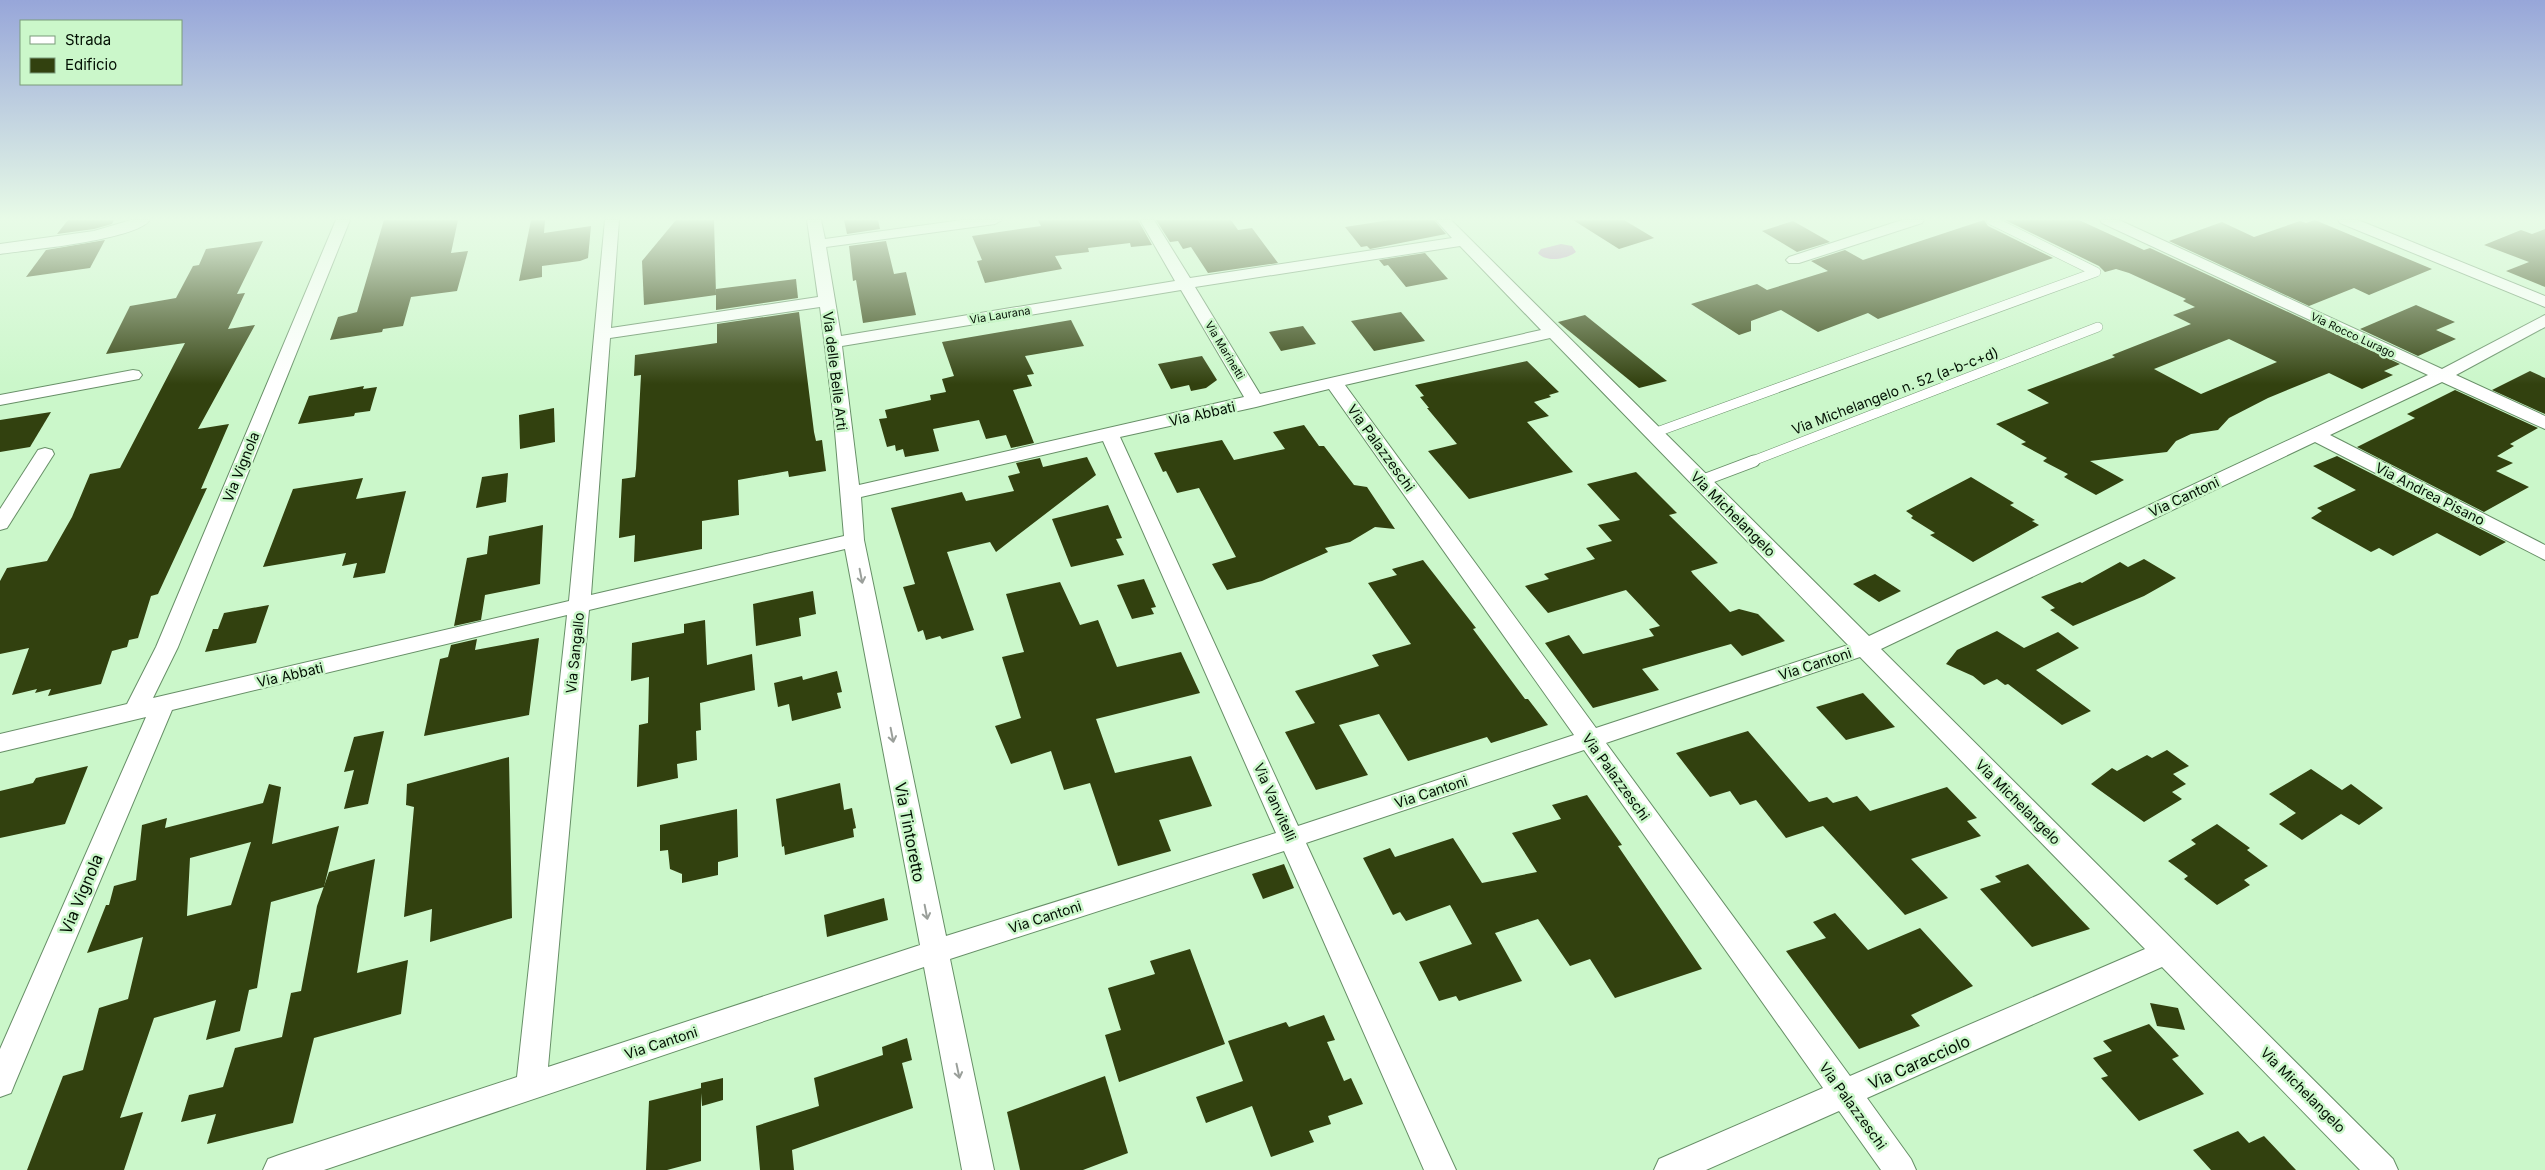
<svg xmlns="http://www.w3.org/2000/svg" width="2545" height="1170" font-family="Inter,sans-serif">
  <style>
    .water { fill: #bf90c3 }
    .building { fill: #32410f; fill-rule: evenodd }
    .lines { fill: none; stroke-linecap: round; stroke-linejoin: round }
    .service-far1-casing { stroke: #678f67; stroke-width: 10 }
    .service-casing { stroke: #678f67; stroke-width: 13 }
    .minor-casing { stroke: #678f67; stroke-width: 2 }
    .service-far1 { stroke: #fff; stroke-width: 9 }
    .service { stroke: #fff; stroke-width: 11 }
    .minor { fill: #fff; fill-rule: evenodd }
    .oneway { stroke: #9a9f9a }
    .labels { text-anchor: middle; stroke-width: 5; stroke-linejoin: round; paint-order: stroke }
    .far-street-label { font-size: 11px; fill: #031003; stroke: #cbf7ca }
    .street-label { font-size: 14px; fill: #031003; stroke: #cbf7ca }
    .near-street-label { font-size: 16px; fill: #031003; stroke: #cbf7ca }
  </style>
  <rect width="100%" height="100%" fill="#cbf7ca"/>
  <path class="water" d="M 1561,244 L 1572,246 L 1576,252 C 1567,259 1546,263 1538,253 L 1541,249 Z"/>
  <g class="building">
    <path d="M 68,220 L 114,220 L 112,224 L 94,229 L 57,234 Z"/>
    <path d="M 384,220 L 458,220 L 451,253 L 468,251 L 457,291 L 411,297 L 403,326 L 383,329 L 382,332 L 330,340 L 338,317 L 357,312 Z"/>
    <path d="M 531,220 L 545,220 L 544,233 L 591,226 L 588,258 L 580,261 L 542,266 L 542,277 L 519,281 Z"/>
    <path d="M 676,220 L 714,220 L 716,295 L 644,305 L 642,261 Z"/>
    <path d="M 844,220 L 878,220 L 880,229 L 847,234 Z"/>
    <path d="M 1038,220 L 1138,220 L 1152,245 L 1131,247 L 1130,243 L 1088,248 L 1089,252 L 1055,256 L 1062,269 L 985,283 L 977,261 L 982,260 L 972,236 L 1041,226 Z"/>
    <path d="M 1156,220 L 1231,220 L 1238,230 L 1252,228 L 1278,263 L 1208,273 L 1191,247 L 1183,249 L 1178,241 L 1170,242 Z"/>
    <path d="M 1390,220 L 1434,220 L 1446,234 L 1370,249 L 1367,246 L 1361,247 L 1345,227 Z"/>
    <path d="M 1573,220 L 1624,220 L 1654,238 L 1619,249 Z"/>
    <path d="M 1984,220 L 1988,226 L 2053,258 L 1878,319 L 1868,313 L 1818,332 L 1781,310 L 1751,321 L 1751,331 L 1739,335 L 1691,304 L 1757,284 L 1767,290 L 1828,271 L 1811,261 L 1845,250 L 1863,260 Z"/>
    <path d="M 2005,220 L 2079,220 L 2144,250 L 2150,248 L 2400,364 L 2384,371 L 2393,375 L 2362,389 L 2329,373 L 2268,398 L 2229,418 L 2218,430 L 2191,434 L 2176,441 L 2167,452 L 2090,461 L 2124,480 L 2096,495 L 2064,477 L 2068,474 L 2043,461 L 2047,458 L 2021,444 L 2026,442 L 1996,424 L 2049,403 L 2027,390 L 2115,357 L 2112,355 L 2191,324 L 2173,315 L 2195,307 L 2183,301 L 2186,299 L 2129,273 L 2116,269 L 2105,272 L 2099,266 ZM 2229,339 L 2277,362 L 2201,394 L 2154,369 Z"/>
    <path d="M 2315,220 L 2432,269 L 2369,295 L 2354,288 L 2309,306 L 2169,241 L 2222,222 L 2254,237 L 2300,221 L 2306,223 Z"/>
    <path d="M 1793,221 L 1830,242 L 1797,252 L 1762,231 Z"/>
    <path d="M 2545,229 L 2545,287 L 2506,271 L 2529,262 L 2484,245 L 2521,230 L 2532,234 Z"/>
    <path d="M 105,240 L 90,268 L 26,277 L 46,250 Z"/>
    <path d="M 263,241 L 237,294 L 245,293 L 228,329 L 255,325 L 198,429 L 229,424 L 201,489 L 207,488 L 158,594 L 151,596 L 138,638 L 129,640 L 127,647 L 112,651 L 101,684 L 48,696 L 51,689 L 35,693 L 37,689 L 12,695 L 29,648 L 0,654 L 0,581 L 7,568 L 47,561 L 72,517 L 90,474 L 120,468 L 185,343 L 106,354 L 130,306 L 176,298 L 193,266 L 199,265 L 206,249 Z"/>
    <path d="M 886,241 L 894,274 L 906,272 L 916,315 L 863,323 L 856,280 L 853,281 L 849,246 Z"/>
    <path d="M 1425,253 L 1448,279 L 1406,287 L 1388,265 L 1384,266 L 1379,260 Z"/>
    <path d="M 796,279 L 798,298 L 716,310 L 716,289 Z"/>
    <path d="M 2416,305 L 2455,322 L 2436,330 L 2456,339 L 2418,356 L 2360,329 Z"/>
    <path d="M 799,312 L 814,432 L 816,441 L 822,440 L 826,471 L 789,477 L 788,471 L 738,480 L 739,515 L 702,521 L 702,549 L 634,562 L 635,535 L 619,538 L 622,479 L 635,477 L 636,469 L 641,375 L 634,376 L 635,355 L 717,343 L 717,324 Z"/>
    <path d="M 1401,312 L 1425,341 L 1374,351 L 1351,321 Z"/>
    <path d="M 1585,315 L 1667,381 L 1639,388 L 1558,322 Z"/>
    <path d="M 1071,320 L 1084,346 L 1025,356 L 1034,374 L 1027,375 L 1032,386 L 1013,390 L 1034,443 L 1011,448 L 1006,435 L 986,439 L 979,420 L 933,429 L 939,451 L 905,457 L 903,449 L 896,451 L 895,445 L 887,447 L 879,419 L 887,418 L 885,410 L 931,400 L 930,395 L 946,392 L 942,379 L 954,376 L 942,342 Z"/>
    <path d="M 1303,326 L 1316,344 L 1281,351 L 1269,332 Z"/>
    <path d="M 1202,356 L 1217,380 L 1206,388 L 1191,391 L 1189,385 L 1171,389 L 1158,364 Z"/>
    <path d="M 1527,361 L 1559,392 L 1549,395 L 1551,397 L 1534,402 L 1549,416 L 1527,422 L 1573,472 L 1469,499 L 1428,451 L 1457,444 L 1427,408 L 1429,408 L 1420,397 L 1424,396 L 1415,385 Z"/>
    <path d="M 2530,371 L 2545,378 L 2545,414 L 2492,390 Z"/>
    <path d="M 364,386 L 363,389 L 377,387 L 370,411 L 355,413 L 354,416 L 298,424 L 309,396 Z"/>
    <path d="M 2455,390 L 2538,428 L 2510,444 L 2514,446 L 2497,456 L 2513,463 L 2496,471 L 2529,487 L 2484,512 L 2357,447 L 2415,418 L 2407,414 Z"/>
    <path d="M 554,408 L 555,442 L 520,449 L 519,415 Z"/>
    <path d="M 51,412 L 30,447 L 0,452 L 0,420 Z"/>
    <path d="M 1304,425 L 1319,446 L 1324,446 L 1354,485 L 1367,487 L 1395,529 L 1375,527 L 1350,542 L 1325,548 L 1328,552 L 1262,581 L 1227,590 L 1212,564 L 1236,557 L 1199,488 L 1177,493 L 1166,471 L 1163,472 L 1154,453 L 1222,440 L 1234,460 L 1285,449 L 1273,432 Z"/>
    <path d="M 2337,456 L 2506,542 L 2480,556 L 2437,533 L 2393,556 L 2379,548 L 2371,552 L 2311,518 L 2322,511 L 2317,508 L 2356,490 L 2313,466 Z"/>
    <path d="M 1087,457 L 1096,475 L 996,552 L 990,542 L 947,552 L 974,630 L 942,639 L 940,636 L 926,640 L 923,630 L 918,632 L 903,587 L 915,584 L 891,508 L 962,492 L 966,501 L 1014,491 L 1008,476 L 1020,473 L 1016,463 L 1040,458 L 1043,467 Z"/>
    <path d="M 1636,472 L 1677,513 L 1669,515 L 1718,563 L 1691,571 L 1693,574 L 1730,612 L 1739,609 L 1758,614 L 1785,641 L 1742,656 L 1731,644 L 1642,669 L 1659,690 L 1593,708 L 1545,643 L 1569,635 L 1583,654 L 1654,636 L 1649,629 L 1660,626 L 1626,590 L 1548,613 L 1525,586 L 1549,579 L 1544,574 L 1595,559 L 1586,548 L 1612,541 L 1598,525 L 1620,520 L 1587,484 Z"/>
    <path d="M 508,473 L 506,502 L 476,508 L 482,477 Z"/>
    <path d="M 1971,477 L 2014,503 L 2010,505 L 2035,520 L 2032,521 L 2039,525 L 1973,562 L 1930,535 L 1935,533 L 1911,518 L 1913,516 L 1906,511 Z"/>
    <path d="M 363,478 L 356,499 L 406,491 L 385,573 L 353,578 L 357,563 L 342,566 L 346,553 L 263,567 L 293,489 Z"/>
    <path d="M 1108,505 L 1122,538 L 1116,539 L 1124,555 L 1071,567 L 1052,519 Z"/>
    <path d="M 543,525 L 540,584 L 485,595 L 481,620 L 454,626 L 467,558 L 487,554 L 489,536 Z"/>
    <path d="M 2144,559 L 2176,578 L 2144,596 L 2073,626 L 2050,610 L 2055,608 L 2041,597 L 2080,582 L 2082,583 L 2120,562 L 2128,567 Z"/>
    <path d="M 1423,560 L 1476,628 L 1473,629 L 1525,699 L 1528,699 L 1548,725 L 1491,743 L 1487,737 L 1408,761 L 1379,714 L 1339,725 L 1368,775 L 1316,790 L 1285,732 L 1315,723 L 1295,691 L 1379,666 L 1372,655 L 1411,644 L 1368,583 L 1397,575 L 1392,569 Z"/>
    <path d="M 1875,574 L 1901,591 L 1879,602 L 1853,584 Z"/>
    <path d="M 1144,579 L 1156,607 L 1151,608 L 1154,614 L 1132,619 L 1117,585 Z"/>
    <path d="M 1060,582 L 1080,625 L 1098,620 L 1117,667 L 1181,652 L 1200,693 L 1096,719 L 1115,773 L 1191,756 L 1212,806 L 1159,820 L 1171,851 L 1118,866 L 1090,783 L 1064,790 L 1051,751 L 1011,764 L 995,726 L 1021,718 L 1002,657 L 1024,652 L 1006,594 Z"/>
    <path d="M 813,591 L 816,614 L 799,618 L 801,636 L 756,646 L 753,604 Z"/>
    <path d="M 269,605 L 256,643 L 205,652 L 213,629 L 218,629 L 224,613 Z"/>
    <path d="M 705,620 L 707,665 L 752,654 L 755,690 L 700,703 L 701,730 L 696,731 L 697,760 L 677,764 L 678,778 L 637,787 L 639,725 L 648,723 L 649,677 L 631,681 L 632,643 L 684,633 L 684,624 Z"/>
    <path d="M 1997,631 L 2024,648 L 2058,632 L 2079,648 L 2036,670 L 2091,711 L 2062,725 L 2008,684 L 2005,685 L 1997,679 L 1984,685 L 1973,676 L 1946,664 L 1957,650 Z"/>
    <path d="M 539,638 L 529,715 L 424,736 L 440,659 L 448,657 L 451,645 L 477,639 L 475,650 Z"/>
    <path d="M 837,671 L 842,692 L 837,693 L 841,708 L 792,721 L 789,704 L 778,707 L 774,683 L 802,676 L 803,680 Z"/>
    <path d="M 1863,693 L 1895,727 L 1846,740 L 1816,707 Z"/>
    <path d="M 384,731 L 368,804 L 344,809 L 354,770 L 344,772 L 354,737 Z"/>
    <path d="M 1748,731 L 1809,802 L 1827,797 L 1833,803 L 1857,796 L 1870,811 L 1947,787 L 1977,818 L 1967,821 L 1981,836 L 1911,859 L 1948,898 L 1905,915 L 1823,826 L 1786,838 L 1756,800 L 1740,805 L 1730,791 L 1710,797 L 1676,753 Z"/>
    <path d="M 2167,750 L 2189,766 L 2173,774 L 2186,784 L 2172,792 L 2182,799 L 2144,822 L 2091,784 L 2112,768 L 2117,771 L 2147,755 L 2152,758 Z"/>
    <path d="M 509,757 L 512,918 L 430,942 L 432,909 L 404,917 L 414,807 L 406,805 L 407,784 Z"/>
    <path d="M 88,766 L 65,824 L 0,838 L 0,791 L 33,783 L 36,778 Z"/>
    <path d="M 2311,769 L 2342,790 L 2351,784 L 2383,808 L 2359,825 L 2341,814 L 2302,840 L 2279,824 L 2296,813 L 2269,794 Z"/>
    <path d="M 840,783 L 844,810 L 852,808 L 856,828 L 853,829 L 854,837 L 785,855 L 784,846 L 782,847 L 776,799 Z"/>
    <path d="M 269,784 L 281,787 L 272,844 L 339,826 L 324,887 L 271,902 L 257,988 L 249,990 L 240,1031 L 206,1040 L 216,1000 L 154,1018 L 120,1118 L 143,1112 L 124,1170 L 27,1170 L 63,1076 L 83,1070 L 99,1008 L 128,999 L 143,937 L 87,953 L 106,905 L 109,905 L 114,886 L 136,880 L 142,825 L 167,818 L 165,828 L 263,803 ZM 251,842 L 231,905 L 187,916 L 190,858 Z"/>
    <path d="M 1587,795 L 1622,845 L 1618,846 L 1702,969 L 1615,998 L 1590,959 L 1570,966 L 1538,919 L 1495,933 L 1522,981 L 1459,1001 L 1456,996 L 1439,1001 L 1419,962 L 1472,944 L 1450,905 L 1406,921 L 1400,912 L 1393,915 L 1363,858 L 1390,848 L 1395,857 L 1453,838 L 1482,883 L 1537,872 L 1512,833 L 1561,819 L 1552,805 Z"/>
    <path d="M 737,809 L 738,857 L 718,862 L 718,875 L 682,883 L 682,874 L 670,869 L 668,850 L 660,851 L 660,825 Z"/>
    <path d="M 2217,824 L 2250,848 L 2247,850 L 2268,866 L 2244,880 L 2250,885 L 2217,905 L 2184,879 L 2188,876 L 2168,861 L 2196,844 L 2191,840 Z"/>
    <path d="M 375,859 L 357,973 L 408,960 L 401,1014 L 314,1038 L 293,1123 L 207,1144 L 216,1114 L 181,1122 L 189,1095 L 223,1087 L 235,1048 L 282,1037 L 291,993 L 301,991 L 317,906 L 329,872 Z"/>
    <path d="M 1284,864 L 1294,888 L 1263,899 L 1252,874 Z"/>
    <path d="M 2028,864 L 2090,929 L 2032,947 L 1980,889 L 2001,882 L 1995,876 Z"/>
    <path d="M 884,898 L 888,920 L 827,937 L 824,915 Z"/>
    <path d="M 1835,913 L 1868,950 L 1920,928 L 1973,986 L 1911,1015 L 1920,1026 L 1859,1049 L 1786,951 L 1826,938 L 1813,922 Z"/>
    <path d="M 1190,949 L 1225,1044 L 1119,1082 L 1105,1035 L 1121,1030 L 1108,988 L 1155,974 L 1150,961 Z"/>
    <path d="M 2150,1003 L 2178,1008 L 2185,1030 L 2157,1026 Z"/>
    <path d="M 1324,1015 L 1335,1040 L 1327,1042 L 1344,1081 L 1351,1078 L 1363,1104 L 1328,1116 L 1331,1124 L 1309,1131 L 1314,1142 L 1271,1157 L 1252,1106 L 1206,1123 L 1196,1097 L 1243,1081 L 1228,1041 L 1286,1022 L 1289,1027 Z"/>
    <path d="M 2149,1024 L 2179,1056 L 2172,1059 L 2204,1094 L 2139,1121 L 2101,1078 L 2108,1076 L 2093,1058 L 2112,1051 L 2103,1041 Z"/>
    <path d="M 907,1038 L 912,1060 L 902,1063 L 913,1108 L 792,1150 L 794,1170 L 760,1170 L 756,1126 L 819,1106 L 814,1078 L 883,1055 L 882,1047 Z"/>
    <path d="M 1105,1076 L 1128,1153 L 1083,1170 L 1020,1170 L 1007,1112 Z"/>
    <path d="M 723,1078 L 723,1100 L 702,1106 L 701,1093 L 701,1161 L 667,1170 L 646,1170 L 649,1101 L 701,1088 L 701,1083 Z"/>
    <path d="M 2238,1131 L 2249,1143 L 2264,1136 L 2296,1170 L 2211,1170 L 2193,1150 Z"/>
  </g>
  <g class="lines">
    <g class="service-far1-casing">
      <g id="service-far1">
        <path d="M 1654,433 L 2096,272 L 1991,220"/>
        <path d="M 1750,462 L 2098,327"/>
      </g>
    </g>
    <g class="service-casing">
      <path id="service" d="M 1701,481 L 1754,461"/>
    </g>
    <g class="minor-casing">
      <g id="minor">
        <path d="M 131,220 L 150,220 C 136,240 27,250 0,254 L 0,244 L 94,231 Z"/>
        <path d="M 336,220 L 350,220 L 178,647 L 153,698 L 569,601 L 605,220 L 619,220 L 611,328 L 818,297 L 807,220 L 821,220 L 825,239 L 962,220 L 1002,220 L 995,224 L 826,247 L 841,336 L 1175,281 L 1140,220 L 1154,220 L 1190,278 L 1452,238 L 1436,220 L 1451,220 L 1869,636 L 2428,375 L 2102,223 L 2100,220 L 2119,220 L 2442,369 L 2545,315 L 2545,327 L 2456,375 L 2545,416 L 2545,429 L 2442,382 L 2330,435 L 2545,545 L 2545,560 L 2315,442 L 1881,649 L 2393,1159 L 2398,1170 L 2360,1170 L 2162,967 L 1867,1098 L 1911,1159 L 1916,1170 L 1881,1170 L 1839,1111 L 1706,1170 L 1654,1170 L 1659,1159 L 1823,1088 L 1584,750 L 1306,843 L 1456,1170 L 1424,1170 L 1284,851 L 950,959 L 994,1170 L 962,1170 L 924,967 L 324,1170 L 263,1170 L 268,1159 L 279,1155 L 517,1077 L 567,615 L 172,710 L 15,1083 L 11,1093 L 0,1097 L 0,1049 L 146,717 L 0,752 L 0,734 L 127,704 L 156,647 ZM 1460,246 L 1541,330 L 1260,394 L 1195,287 ZM 1181,290 L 1244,397 L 859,485 L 842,346 ZM 820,307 L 834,420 L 844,536 L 591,595 L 610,338 ZM 1550,338 L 1848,645 L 1596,728 L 1345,385 ZM 1329,389 L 1574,735 L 1298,826 L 1120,437 L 1256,407 ZM 1103,441 L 1276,833 L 946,936 L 864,540 L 861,497 ZM 845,549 L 920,945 L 548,1067 L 589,610 ZM 1860,657 L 2145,949 L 1850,1076 L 1606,743 Z"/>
        <path d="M 1902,220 L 1924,220 L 1922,223 L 1799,263 L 1789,263 L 1786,260 L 1789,257 Z"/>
        <path d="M 2338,220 L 2358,220 L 2545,296 L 2545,307 L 2340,223 Z"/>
        <path d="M 133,370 L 139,371 L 142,375 L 139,379 L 0,405 L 0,395 Z"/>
        <path d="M 45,448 L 52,450 L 54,454 L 7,528 L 0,530 L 0,509 L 38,450 Z"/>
      </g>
    </g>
    <use href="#service-far1" class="service-far1"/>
    <use href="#service" class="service"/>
    <use href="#minor" class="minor"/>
  </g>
  <defs><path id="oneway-shaft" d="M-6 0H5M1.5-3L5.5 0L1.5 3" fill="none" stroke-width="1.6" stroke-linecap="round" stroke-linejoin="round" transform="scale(1.25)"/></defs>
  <g class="oneway">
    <use href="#oneway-shaft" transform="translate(861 576) rotate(79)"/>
    <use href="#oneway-shaft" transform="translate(892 735) rotate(79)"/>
    <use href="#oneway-shaft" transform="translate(926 912) rotate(79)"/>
    <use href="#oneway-shaft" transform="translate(958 1071) rotate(78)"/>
  </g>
  <linearGradient id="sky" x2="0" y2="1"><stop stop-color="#97a6d9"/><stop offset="0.57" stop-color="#e8fbe7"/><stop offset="1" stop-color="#e8fbe7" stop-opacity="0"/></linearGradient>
  <rect width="2545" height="384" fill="url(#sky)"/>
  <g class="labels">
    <g class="far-street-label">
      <text transform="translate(1000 315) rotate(-9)" y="4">Via Laurana</text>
      <text transform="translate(2353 335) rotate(25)" y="4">Via Rocco Lurago</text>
      <text transform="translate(1225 350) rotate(59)" y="4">Via Marinetti</text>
    </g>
    <g class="street-label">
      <text transform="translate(835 371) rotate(83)" y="5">Via delle Belle Arti</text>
      <text transform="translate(1895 391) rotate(-21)" y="5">Via Michelangelo n. 52 (a-b-c+d)</text>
      <text transform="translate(1202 414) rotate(-13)" y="5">Via Abbati</text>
      <text transform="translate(1381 448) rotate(54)" y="5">Via Palazzeschi</text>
      <text transform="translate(241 467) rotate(-68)" y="5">Via Vignola</text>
      <text transform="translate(2430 494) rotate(27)" y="5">Via Andrea Pisano</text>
      <text transform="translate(2184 497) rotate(-25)" y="5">Via Cantoni</text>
      <text transform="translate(1733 514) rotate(45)" y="5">Via Michelangelo</text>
      <text transform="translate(575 653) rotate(-84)" y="5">Via Sangallo</text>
      <text transform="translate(1815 664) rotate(-18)" y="5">Via Cantoni</text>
      <text transform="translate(290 675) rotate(-13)" y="5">Via Abbati</text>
      <text transform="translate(1616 777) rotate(54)" y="5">Via Palazzeschi</text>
      <text transform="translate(1431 792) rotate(-18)" y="5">Via Cantoni</text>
      <text transform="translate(1275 802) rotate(66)" y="5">Via Vanvitelli</text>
      <text transform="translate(2018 802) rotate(45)" y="5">Via Michelangelo</text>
      <text transform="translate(1045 917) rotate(-18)" y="5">Via Cantoni</text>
      <text transform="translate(661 1043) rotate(-18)" y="5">Via Cantoni</text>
      <text transform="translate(2303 1090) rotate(45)" y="5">Via Michelangelo</text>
      <text transform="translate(1853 1106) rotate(54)" y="5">Via Palazzeschi</text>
    </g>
    <g class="near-street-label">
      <text transform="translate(910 832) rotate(79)" y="6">Via Tintoretto</text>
      <text transform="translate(81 894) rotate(-67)" y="6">Via Vignola</text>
      <text transform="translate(1919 1062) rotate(-24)" y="6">Via Caracciolo</text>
    </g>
  </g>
  <rect x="20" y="20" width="162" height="65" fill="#cbf7ca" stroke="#7b9b7a"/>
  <rect x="30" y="36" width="25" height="8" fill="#ffffff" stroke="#7b9b7a"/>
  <text x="65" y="45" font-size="15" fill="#031003">Strada</text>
  <rect x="30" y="58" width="25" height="15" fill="#32410f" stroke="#7b9b7a"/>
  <text x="65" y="70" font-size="15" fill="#031003">Edificio</text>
</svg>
